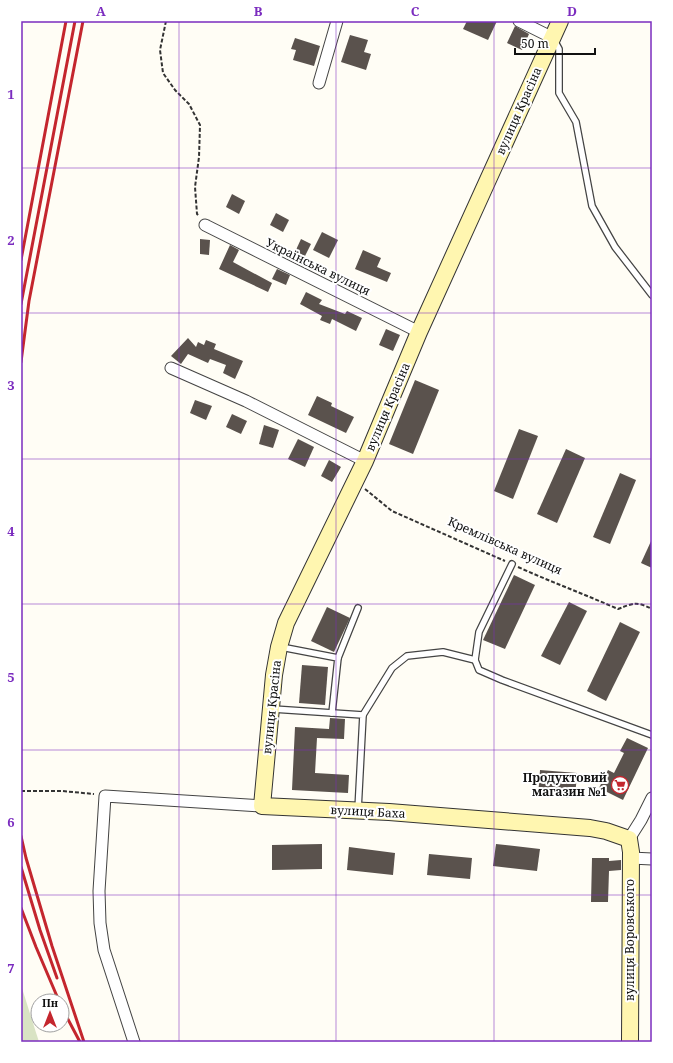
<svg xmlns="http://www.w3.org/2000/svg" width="673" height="1063" font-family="'Noto Serif',serif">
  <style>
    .cemetery { fill: #d9e3c4 }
    .building { fill: #5a524d }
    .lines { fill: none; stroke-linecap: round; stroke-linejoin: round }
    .lane-casing { stroke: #444; stroke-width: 8 }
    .street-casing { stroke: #444; stroke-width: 13 }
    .secondary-casing { stroke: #333; stroke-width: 18 }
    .path { stroke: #333; stroke-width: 2; stroke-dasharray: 4 2; stroke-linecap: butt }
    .lane { stroke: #fff; stroke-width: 5.5 }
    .street { stroke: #fff; stroke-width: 11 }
    .secondary { stroke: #fff6b0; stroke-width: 16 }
    .rail { stroke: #c4262e; stroke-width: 3 }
    .grid { fill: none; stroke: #7b2cbf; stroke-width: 1; stroke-opacity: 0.55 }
    .labels { text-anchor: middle; stroke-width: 4; stroke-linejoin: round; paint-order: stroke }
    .street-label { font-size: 12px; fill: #111; stroke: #fff }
    .poi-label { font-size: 12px; font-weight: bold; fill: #111; stroke: #fff; text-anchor: end }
    .neatline { fill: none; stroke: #7b2cbf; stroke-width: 1.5 }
    .grid-label { font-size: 13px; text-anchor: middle; font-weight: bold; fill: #7b2cbf }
  </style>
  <rect width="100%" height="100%" fill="#fffdf5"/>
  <path class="cemetery" d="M 21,985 L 39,1042 L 21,1042 Z"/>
  <g class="building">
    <path d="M 467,21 L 497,21 L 488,40 L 463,29 Z"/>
    <path d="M 515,26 L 529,34 L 522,50 L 507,43 Z"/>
    <path d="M 350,35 L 368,40 L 364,52 L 371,54 L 366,70 L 341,62 Z"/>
    <path d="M 295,38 L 320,46 L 314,66 L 293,60 L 296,50 L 291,49 Z"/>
    <path d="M 232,194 L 245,201 L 239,214 L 226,207 Z"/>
    <path d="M 276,213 L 289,220 L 283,232 L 270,225 Z"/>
    <path d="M 322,232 L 338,240 L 329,258 L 313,250 Z"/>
    <path d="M 200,239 L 210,240 L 209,255 L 200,254 Z"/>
    <path d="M 301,239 L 311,244 L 305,256 L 295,252 Z"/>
    <path d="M 230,245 L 239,250 L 233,262 L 272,283 L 268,292 L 219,269 Z"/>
    <path d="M 363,250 L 381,258 L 377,267 L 391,273 L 387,282 L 355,269 Z"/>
    <path d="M 277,269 L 290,275 L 286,285 L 272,279 Z"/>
    <path d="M 306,292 L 322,300 L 319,304 L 345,314 L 347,311 L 362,318 L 356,331 L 332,319 L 330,324 L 320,320 L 322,316 L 300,304 Z"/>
    <path d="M 386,329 L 400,335 L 393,351 L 379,345 Z"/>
    <path d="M 188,338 L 196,347 L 198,342 L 204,345 L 206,340 L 216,344 L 214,349 L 243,361 L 235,379 L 223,373 L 226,365 L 210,359 L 208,363 L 188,354 L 181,364 L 171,356 Z"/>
    <path d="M 415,380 L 439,390 L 413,454 L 389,444 Z"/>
    <path d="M 317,396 L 332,403 L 331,406 L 354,417 L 346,433 L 308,415 Z"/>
    <path d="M 195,400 L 212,406 L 206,420 L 190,413 Z"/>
    <path d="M 232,414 L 247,421 L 241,434 L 226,427 Z"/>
    <path d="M 264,425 L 279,430 L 273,448 L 259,444 Z"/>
    <path d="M 519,429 L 538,436 L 513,499 L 494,491 Z"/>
    <path d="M 298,439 L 314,447 L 305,467 L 288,459 Z"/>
    <path d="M 566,449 L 585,458 L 557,523 L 537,514 Z"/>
    <path d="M 329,460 L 341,467 L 332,482 L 321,476 Z"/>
    <path d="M 620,473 L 636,480 L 610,544 L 593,537 Z"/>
    <path d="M 652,539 L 652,568 L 641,563 Z"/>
    <path d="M 514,575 L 535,585 L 505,649 L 483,640 Z"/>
    <path d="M 569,602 L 587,611 L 560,665 L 541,656 Z"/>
    <path d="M 327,607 L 350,618 L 334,652 L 311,641 Z"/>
    <path d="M 620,622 L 640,632 L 606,701 L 587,691 Z"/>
    <path d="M 302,665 L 328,667 L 325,705 L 299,703 Z"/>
    <path d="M 330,718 L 345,719 L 344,739 L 317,738 L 315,773 L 349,775 L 348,793 L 292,790 L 295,727 L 329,729 Z"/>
    <path d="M 627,738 L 648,748 L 623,800 L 599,788 L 608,770 L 614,773 L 624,753 L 620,751 Z"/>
    <path d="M 540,770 L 577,773 L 575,798 L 538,796 Z"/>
    <path d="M 322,844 L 322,869 L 272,870 L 272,845 Z"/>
    <path d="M 496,844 L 540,849 L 537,871 L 493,866 Z"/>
    <path d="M 349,847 L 395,853 L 393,875 L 347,870 Z"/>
    <path d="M 429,854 L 472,858 L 470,879 L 427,875 Z"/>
    <path d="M 592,858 L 609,858 L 609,861 L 621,860 L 621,870 L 609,871 L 608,902 L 591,902 Z"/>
  </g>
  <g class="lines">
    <g class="lane-casing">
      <g id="lane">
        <path d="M 554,40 L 559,49 L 559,93 L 576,122 L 592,206 L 615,247 L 652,295"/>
        <path d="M 512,564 L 479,632 L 475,660 L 479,670 L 502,680 L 652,735"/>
        <path d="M 281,647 L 338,658 L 332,713"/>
        <path d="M 338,658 L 358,608"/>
        <path d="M 273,709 L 363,715 L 358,810"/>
        <path d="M 363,715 L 392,668 L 407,656 L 443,652 L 475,660"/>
      </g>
    </g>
    <g class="street-casing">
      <g id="street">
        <path d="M 519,21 L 553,38"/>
        <path d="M 319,83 L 337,21"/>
        <path d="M 205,225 L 419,332"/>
        <path d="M 171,368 L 246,401 L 365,461"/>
        <path d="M 629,839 L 641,820 L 652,798"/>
        <path d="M 631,858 L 652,859"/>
        <path d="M 134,1042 L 104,950 L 100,923 L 99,891 L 105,796 L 262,806"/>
      </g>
    </g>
    <g class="secondary-casing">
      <path id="secondary" d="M 560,21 L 419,332 L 365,461 L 286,623 L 279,647 L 274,675 L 262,806 L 389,812 L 590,828 L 606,831 L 629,839 L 631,852 L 630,1042"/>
    </g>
    <g class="path">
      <path d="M 166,21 L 160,50 L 163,73 L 175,90 L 189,104 L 200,125 L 199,157 L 195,187 L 197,214 L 199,216"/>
      <path d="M 365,489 L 392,511 L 505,561"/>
      <path d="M 518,567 C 551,582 584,594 618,609 C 634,603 636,601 652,609"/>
      <path d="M 21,791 L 62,791 L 94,794"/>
    </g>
    <use href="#lane" class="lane"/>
    <use href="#street" class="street"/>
    <use href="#secondary" class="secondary"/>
    <g class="rail">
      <path d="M 21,260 L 66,21"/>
      <path d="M 21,304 L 75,21"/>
      <path d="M 21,362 L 29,301 L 83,21"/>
      <path d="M 21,836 L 26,858 L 52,946 L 84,1042"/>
      <path d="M 21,867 L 40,930 L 57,978"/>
      <path d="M 21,908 L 36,947 L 59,1001"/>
      <path d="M 62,1008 L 80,1042"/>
    </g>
  </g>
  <path class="grid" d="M 179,21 L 179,1042M 336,21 L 336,1042M 494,21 L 494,1042M 21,168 L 652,168M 21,313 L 652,313M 21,459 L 652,459M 21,604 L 652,604M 21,750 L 652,750M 21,895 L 652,895"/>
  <defs>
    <g id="supermarket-ring" transform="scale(0.9)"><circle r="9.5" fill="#fff" stroke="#c4262e" stroke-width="1.5"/><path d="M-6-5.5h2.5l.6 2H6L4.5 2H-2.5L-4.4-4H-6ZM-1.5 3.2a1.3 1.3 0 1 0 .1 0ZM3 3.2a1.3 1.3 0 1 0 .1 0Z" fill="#c4262e"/></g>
  </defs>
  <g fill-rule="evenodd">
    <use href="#supermarket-ring" x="620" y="785"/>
  </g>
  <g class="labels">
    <g class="street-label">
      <text transform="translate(519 111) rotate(-66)" y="4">вулиця Красіна</text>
      <text transform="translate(318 267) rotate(26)" y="4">Українська вулиця</text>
      <text transform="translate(388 407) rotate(-67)" y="4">вулиця Красіна</text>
      <text transform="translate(505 546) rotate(24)" y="4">Кремлівська вулиця</text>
      <text transform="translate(272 707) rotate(-84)" y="4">вулиця Красіна</text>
      <text transform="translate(368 812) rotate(3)" y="4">вулиця Баха</text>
      <text transform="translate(630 940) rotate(-90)" y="4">вулиця Воровського</text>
    </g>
    <g class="poi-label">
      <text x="607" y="782">Продуктовий<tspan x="607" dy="14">магазин №1</tspan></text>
    </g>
  </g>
  <rect width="673" height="1063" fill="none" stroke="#ffffff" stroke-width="44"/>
  <g transform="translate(50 1013)"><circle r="19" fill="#ffffff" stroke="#a0a0a0"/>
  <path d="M0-3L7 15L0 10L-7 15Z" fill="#c4262e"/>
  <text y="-6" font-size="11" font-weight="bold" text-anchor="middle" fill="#111111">Пн</text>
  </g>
  <path d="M515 48v6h80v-6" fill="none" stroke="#111111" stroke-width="2"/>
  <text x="521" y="48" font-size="12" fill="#111111" stroke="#ffffff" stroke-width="3" paint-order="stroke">50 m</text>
  <rect x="22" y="22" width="629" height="1019" class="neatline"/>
  <g class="grid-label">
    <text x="101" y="16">A</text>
    <text x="258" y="16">B</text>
    <text x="415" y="16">C</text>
    <text x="572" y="16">D</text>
    <text x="11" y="99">1</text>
    <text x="11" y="245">2</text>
    <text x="11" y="390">3</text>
    <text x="11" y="536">4</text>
    <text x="11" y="682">5</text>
    <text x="11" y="827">6</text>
    <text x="11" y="973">7</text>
  </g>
</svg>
